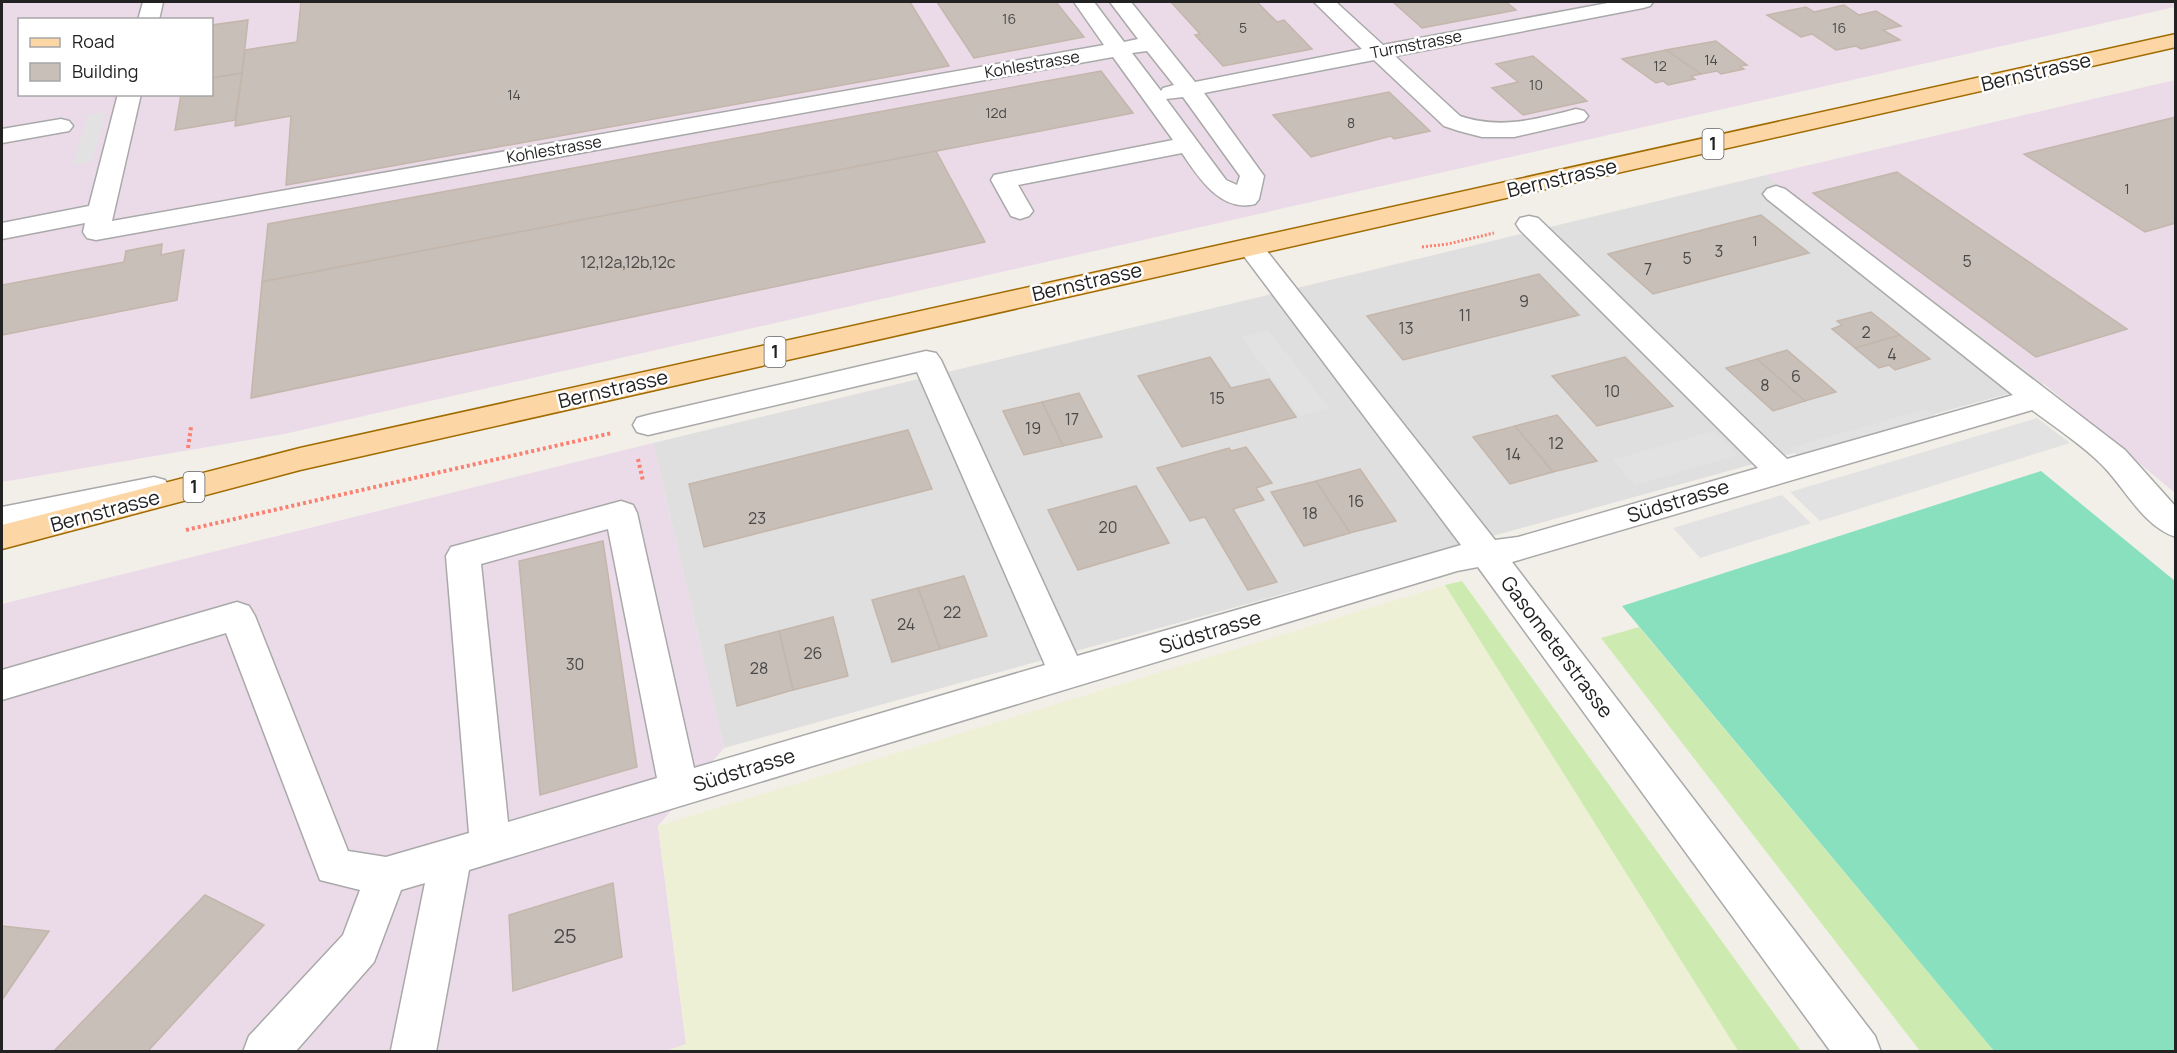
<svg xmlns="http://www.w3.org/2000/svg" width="2177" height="1053" font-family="Manrope,sans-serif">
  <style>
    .residential { fill: #e0dfdf }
    .industrial { fill: #ebdbe8; fill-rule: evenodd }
    .farmland { fill: #eef0d5 }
    .grass { fill: #cdebb0 }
    .pitch { fill: #88e0be }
    .parking { fill: #e2e2e2 }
    .building { fill: #c7bfb8; stroke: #c4b6ab; stroke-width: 1.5 }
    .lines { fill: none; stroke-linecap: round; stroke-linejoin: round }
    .minor-casing { stroke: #a9a9a9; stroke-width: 3 }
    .major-casing { stroke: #a06b00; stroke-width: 3 }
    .path-far1 { stroke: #fa8072; stroke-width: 3; stroke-dasharray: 2 2; stroke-linecap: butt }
    .path { stroke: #fa8072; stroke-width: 4; stroke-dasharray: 3 3; stroke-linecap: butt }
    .minor { fill: #fff; fill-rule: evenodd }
    .major { fill: #fcd6a4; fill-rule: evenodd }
    .labels { text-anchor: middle; stroke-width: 5; stroke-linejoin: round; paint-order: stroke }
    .far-number-label { font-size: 14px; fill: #4b4948 }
    .far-street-label { font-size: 16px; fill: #222; stroke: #fff }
    .number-label { font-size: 16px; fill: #4b4948 }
    .shield { fill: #fff; stroke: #646464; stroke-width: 1.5 }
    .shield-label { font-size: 18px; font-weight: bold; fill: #222 }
    .street-label { font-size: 20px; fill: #222; stroke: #fff }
    .near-number-label { font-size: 20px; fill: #4b4948 }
  </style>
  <rect width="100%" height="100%" fill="#f2efe9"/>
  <path class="residential" d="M 1766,175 L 2044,384 L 724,748 L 653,443 Z"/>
  <g class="industrial">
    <path d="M 2,2 L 2175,2 L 2175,7 L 284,434 L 2,482 ZM 20,20 L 212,20 L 212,94 L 20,94 Z"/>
    <path d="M 2175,80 L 2175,493 L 2044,384 L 1766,175 Z"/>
    <path d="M 653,443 L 724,748 L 658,826 L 686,1044 L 665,1052 L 2,1051 L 2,604 Z"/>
  </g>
  <path class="farmland" d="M 1445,585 L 1738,1051 L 666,1051 L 686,1044 L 658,826 Z"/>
  <g class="grass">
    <path d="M 1462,581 L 1801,1051 L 1738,1051 L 1445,585 Z"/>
    <path d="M 1639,627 L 1994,1051 L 1920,1051 L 1601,638 Z"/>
  </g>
  <path class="pitch" d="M 2041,471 L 2175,581 L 2175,1051 L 1994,1051 L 1622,606 Z"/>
  <g class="parking">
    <path d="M 106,112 L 92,162 L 73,165 L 88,115 Z"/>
    <path d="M 1268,330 L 1329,408 L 1300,416 L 1241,337 Z"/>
    <path d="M 1926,409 L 1936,417 L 1799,457 L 1789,448 Z"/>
    <path d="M 2037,418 L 2070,443 L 1820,521 L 1790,492 Z"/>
    <path d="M 1714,431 L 1738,455 L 1635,485 L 1612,460 Z"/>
    <path d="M 1782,495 L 1811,523 L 1700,558 L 1673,528 Z"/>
  </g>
  <g class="building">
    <path d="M 301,2 L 910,2 L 949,66 L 286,185 L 291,116 L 235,126 L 245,50 L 297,42 Z"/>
    <path d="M 937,2 L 1056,2 L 1084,37 L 974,58 Z"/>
    <path d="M 1171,2 L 1257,2 L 1277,22 L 1284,20 L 1312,49 L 1223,66 L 1195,35 L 1200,34 Z"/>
    <path d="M 1393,2 L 1506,2 L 1516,10 L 1422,28 Z"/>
    <path d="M 1844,5 L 1859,15 L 1876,11 L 1901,26 L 1883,30 L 1900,40 L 1861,49 L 1856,46 L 1836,50 L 1812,34 L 1801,37 L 1767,15 L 1806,7 L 1814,12 Z"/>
    <path d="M 248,20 L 242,73 L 212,78 L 212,25 Z"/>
    <path d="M 1716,41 L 1747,65 L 1740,66 L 1744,69 L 1721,74 L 1717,71 L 1701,74 L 1666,50 Z"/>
    <path d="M 1666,50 L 1701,74 L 1691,76 L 1695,79 L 1668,85 L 1663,81 L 1656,83 L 1622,59 Z"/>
    <path d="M 1533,56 L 1587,101 L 1523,115 L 1492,88 L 1518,82 L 1496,64 Z"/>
    <path d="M 1101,71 L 1133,113 L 262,282 L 268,224 Z"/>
    <path d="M 242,73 L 235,120 L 175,130 L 181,94 L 212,94 L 212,78 Z"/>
    <path d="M 1389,92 L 1430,131 L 1394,139 L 1391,136 L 1311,157 L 1273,115 Z"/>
    <path d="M 2176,117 L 2176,223 L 2145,232 L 2024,154 Z"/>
    <path d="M 936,151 L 985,242 L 251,398 L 262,282 Z"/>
    <path d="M 1897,172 L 2127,329 L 2036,357 L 1813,193 Z"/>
    <path d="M 1761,215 L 1809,253 L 1653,294 L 1608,254 Z"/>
    <path d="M 162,244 L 161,255 L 184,250 L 177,300 L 2,335 L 2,285 L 124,262 L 126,251 Z"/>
    <path d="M 1539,274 L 1579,315 L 1403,360 L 1367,316 Z"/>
    <path d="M 1871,312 L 1900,335 L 1855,348 L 1832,329 L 1842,325 L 1837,321 Z"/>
    <path d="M 1900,335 L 1930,359 L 1895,370 L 1889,365 L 1879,368 L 1855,348 Z"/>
    <path d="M 1787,350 L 1836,392 L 1805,401 L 1757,359 Z"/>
    <path d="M 1210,357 L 1231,388 L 1269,379 L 1296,417 L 1182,447 L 1138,376 Z"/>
    <path d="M 1625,357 L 1673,406 L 1597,426 L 1552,376 Z"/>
    <path d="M 1757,359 L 1805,401 L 1773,411 L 1726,368 Z"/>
    <path d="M 1079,393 L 1102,437 L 1063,446 L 1042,402 Z"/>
    <path d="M 1042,402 L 1063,446 L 1024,455 L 1003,411 Z"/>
    <path d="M 1557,415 L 1597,461 L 1553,472 L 1515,426 Z"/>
    <path d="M 1515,426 L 1553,472 L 1510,484 L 1473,437 Z"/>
    <path d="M 908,430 L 932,489 L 704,547 L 689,484 Z"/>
    <path d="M 1246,447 L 1272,483 L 1256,488 L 1264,500 L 1233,509 L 1277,582 L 1248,590 L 1205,517 L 1190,521 L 1157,468 L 1229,448 L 1231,451 Z"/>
    <path d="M 1360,469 L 1396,521 L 1350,533 L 1316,481 Z"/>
    <path d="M 1316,481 L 1350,533 L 1304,546 L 1271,492 Z"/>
    <path d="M 1136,486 L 1169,543 L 1078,570 L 1048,510 Z"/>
    <path d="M 603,541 L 637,767 L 540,795 L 519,561 Z"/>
    <path d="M 964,576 L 987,636 L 940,649 L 918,588 Z"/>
    <path d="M 918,588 L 940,649 L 892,662 L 872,600 Z"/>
    <path d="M 833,617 L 848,676 L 793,690 L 779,631 Z"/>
    <path d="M 779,631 L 793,690 L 737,706 L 725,645 Z"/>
    <path d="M 613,883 L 622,957 L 513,991 L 509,915 Z"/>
    <path d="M 205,895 L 264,925 L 147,1052 L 53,1052 Z"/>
    <path d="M 2,926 L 49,931 L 2,1000 Z"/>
  </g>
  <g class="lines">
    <g class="minor-casing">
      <g id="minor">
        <path d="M 143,2 L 163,2 L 159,20 L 138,20 Z"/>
        <path d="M 1074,2 L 1094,2 L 1124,42 L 1138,39 L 1110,2 L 1131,2 L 1195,82 L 1362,49 L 1314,2 L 1336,2 L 1383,45 L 1613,2 L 1653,2 L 1650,6 L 1643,8 L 1395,56 L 1460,116 C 1500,130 1537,119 1576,109 L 1584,111 L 1588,116 L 1584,121 L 1514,137 L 1482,137 L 1459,131 L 1444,126 L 1374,60 L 1204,93 L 1264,176 L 1259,199 L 1255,204 C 1221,213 1198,177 1182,153 L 1018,185 L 1033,211 L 1029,216 L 1020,219 L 1011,216 L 991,180 L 994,175 L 1173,140 L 1113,57 L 96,240 L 87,238 L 83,232 L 85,223 L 2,239 L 2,223 L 89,206 L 118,94 L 141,94 L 112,221 L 1104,45 ZM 1147,51 L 1174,85 L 1163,88 L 1161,91 L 1132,53 ZM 1183,97 L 1240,176 L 1237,185 L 1226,180 L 1166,99 Z"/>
        <path d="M 61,119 L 69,121 L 73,126 L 69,131 L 2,143 L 2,129 Z"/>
        <path d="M 1776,186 L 1785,189 L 2125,450 L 2176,507 L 2176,537 C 2144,527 2126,490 2104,467 C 2084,446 2056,428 2032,410 L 1512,562 L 1875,1036 L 1881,1052 L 1831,1052 L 1478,567 L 1457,571 L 469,870 L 436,1052 L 391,1050 L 425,883 L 401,890 L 374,962 L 295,1052 L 243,1052 L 249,1036 L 343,935 L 360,890 L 320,880 L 226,633 L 2,700 L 2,670 L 237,602 L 249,606 L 255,616 L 348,851 L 386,857 L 469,833 L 446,556 L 451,547 L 621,501 L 633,505 L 637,513 L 694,768 L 1045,665 L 917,372 L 648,435 L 637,432 L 633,425 L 637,418 L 648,415 L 926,351 L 936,353 L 941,360 L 1077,656 L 1461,545 L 1237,247 L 1241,241 L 1250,239 L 1259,241 L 1495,540 L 1518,537 L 1758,468 L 1520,230 L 1516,224 L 1520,218 L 1529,216 L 1538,218 L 1787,459 L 2013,395 L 1767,199 L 1763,194 L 1767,189 ZM 608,529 L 657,778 L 508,822 L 481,564 Z"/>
        <path d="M 154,477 L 165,480 L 170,488 L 165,496 L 2,531 L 2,507 Z"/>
      </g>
    </g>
    <g class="major-casing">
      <path id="major" d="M 2176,34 L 2176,47 L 300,470 L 2,549 L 2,525 L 300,448 Z"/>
    </g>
    <path class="path-far1" d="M 1422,247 L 1448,244 L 1494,233"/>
    <g class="path">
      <path d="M 188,448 L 191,427"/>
      <path d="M 638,459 L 643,481"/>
      <path d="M 186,530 L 612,433"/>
    </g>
    <use href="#minor" class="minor"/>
    <use href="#major" class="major"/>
  </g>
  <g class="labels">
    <g class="far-number-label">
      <text x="1009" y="24">16</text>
      <text x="1243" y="33">5</text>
      <text x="1839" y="33">16</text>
      <text x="1711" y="65">14</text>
      <text x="1660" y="71">12</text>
      <text x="1536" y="90">10</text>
      <text x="514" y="100">14</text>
      <text x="996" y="118">12d</text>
      <text x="1351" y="128">8</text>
      <text x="2127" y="194">1</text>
      <text x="1755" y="246">1</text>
    </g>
    <g class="far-street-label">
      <text transform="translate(1416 44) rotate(-11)" y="6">Turmstrasse</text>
      <text transform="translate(1032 64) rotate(-10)" y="6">Kohlestrasse</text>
      <text transform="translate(554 149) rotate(-10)" y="6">Kohlestrasse</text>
    </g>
    <g class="number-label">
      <text x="1719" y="257">3</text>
      <text x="1687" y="264">5</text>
      <text x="1967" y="267">5</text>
      <text x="628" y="268">12,12a,12b,12c</text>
      <text x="1648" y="275">7</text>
      <text x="1524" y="307">9</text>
      <text x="1465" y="321">11</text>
      <text x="1406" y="334">13</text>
      <text x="1866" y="338">2</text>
      <text x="1892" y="360">4</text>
      <text x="1796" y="382">6</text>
      <text x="1765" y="391">8</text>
      <text x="1612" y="397">10</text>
      <text x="1217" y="404">15</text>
      <text x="1072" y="425">17</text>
      <text x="1033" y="434">19</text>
      <text x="1556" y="449">12</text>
      <text x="1513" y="460">14</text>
      <text x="1356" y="507">16</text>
      <text x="1310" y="519">18</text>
      <text x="757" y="524">23</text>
      <text x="1108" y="533">20</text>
      <text x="952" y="618">22</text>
      <text x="906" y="630">24</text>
      <text x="813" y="659">26</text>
      <text x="575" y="670">30</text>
      <text x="759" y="674">28</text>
    </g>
    <g class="shield">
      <rect x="1702.5" y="129" width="21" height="30" rx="4.5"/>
      <rect x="764.5" y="337" width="21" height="30" rx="4.5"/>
      <rect x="183.5" y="472" width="21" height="30" rx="4.5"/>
    </g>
    <g class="shield-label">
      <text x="1713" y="150">1</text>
      <text x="775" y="358">1</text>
      <text x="194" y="493">1</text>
    </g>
    <g class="street-label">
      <text transform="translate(2036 72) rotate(-13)" y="7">Bernstrasse</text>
      <text transform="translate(1562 178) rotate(-13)" y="7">Bernstrasse</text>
      <text transform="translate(1087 282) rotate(-13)" y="7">Bernstrasse</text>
      <text transform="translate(613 389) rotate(-13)" y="7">Bernstrasse</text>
      <text transform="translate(1678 501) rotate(-17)" y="7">Südstrasse</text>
      <text transform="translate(105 511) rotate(-15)" y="7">Bernstrasse</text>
      <text transform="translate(1210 632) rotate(-17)" y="7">Südstrasse</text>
      <text transform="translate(1557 647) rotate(53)" y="7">Gasometerstrasse</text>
      <text transform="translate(744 770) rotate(-17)" y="7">Südstrasse</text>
    </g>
    <g class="near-number-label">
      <text x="565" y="943">25</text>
    </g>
  </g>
  <rect width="2177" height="1053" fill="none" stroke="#222222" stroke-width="6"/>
  <rect x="18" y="18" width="195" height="78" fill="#ffffff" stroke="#a7a7a7" stroke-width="1.5"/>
  <rect x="30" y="38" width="30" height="9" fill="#fcd6a4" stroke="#a7a7a7" stroke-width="1.5"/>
  <text x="72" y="48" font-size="18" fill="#222222">Road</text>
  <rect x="30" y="63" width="30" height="18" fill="#c7bfb8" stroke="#a7a7a7" stroke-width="1.5"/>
  <text x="72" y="78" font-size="18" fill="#222222">Building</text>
</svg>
